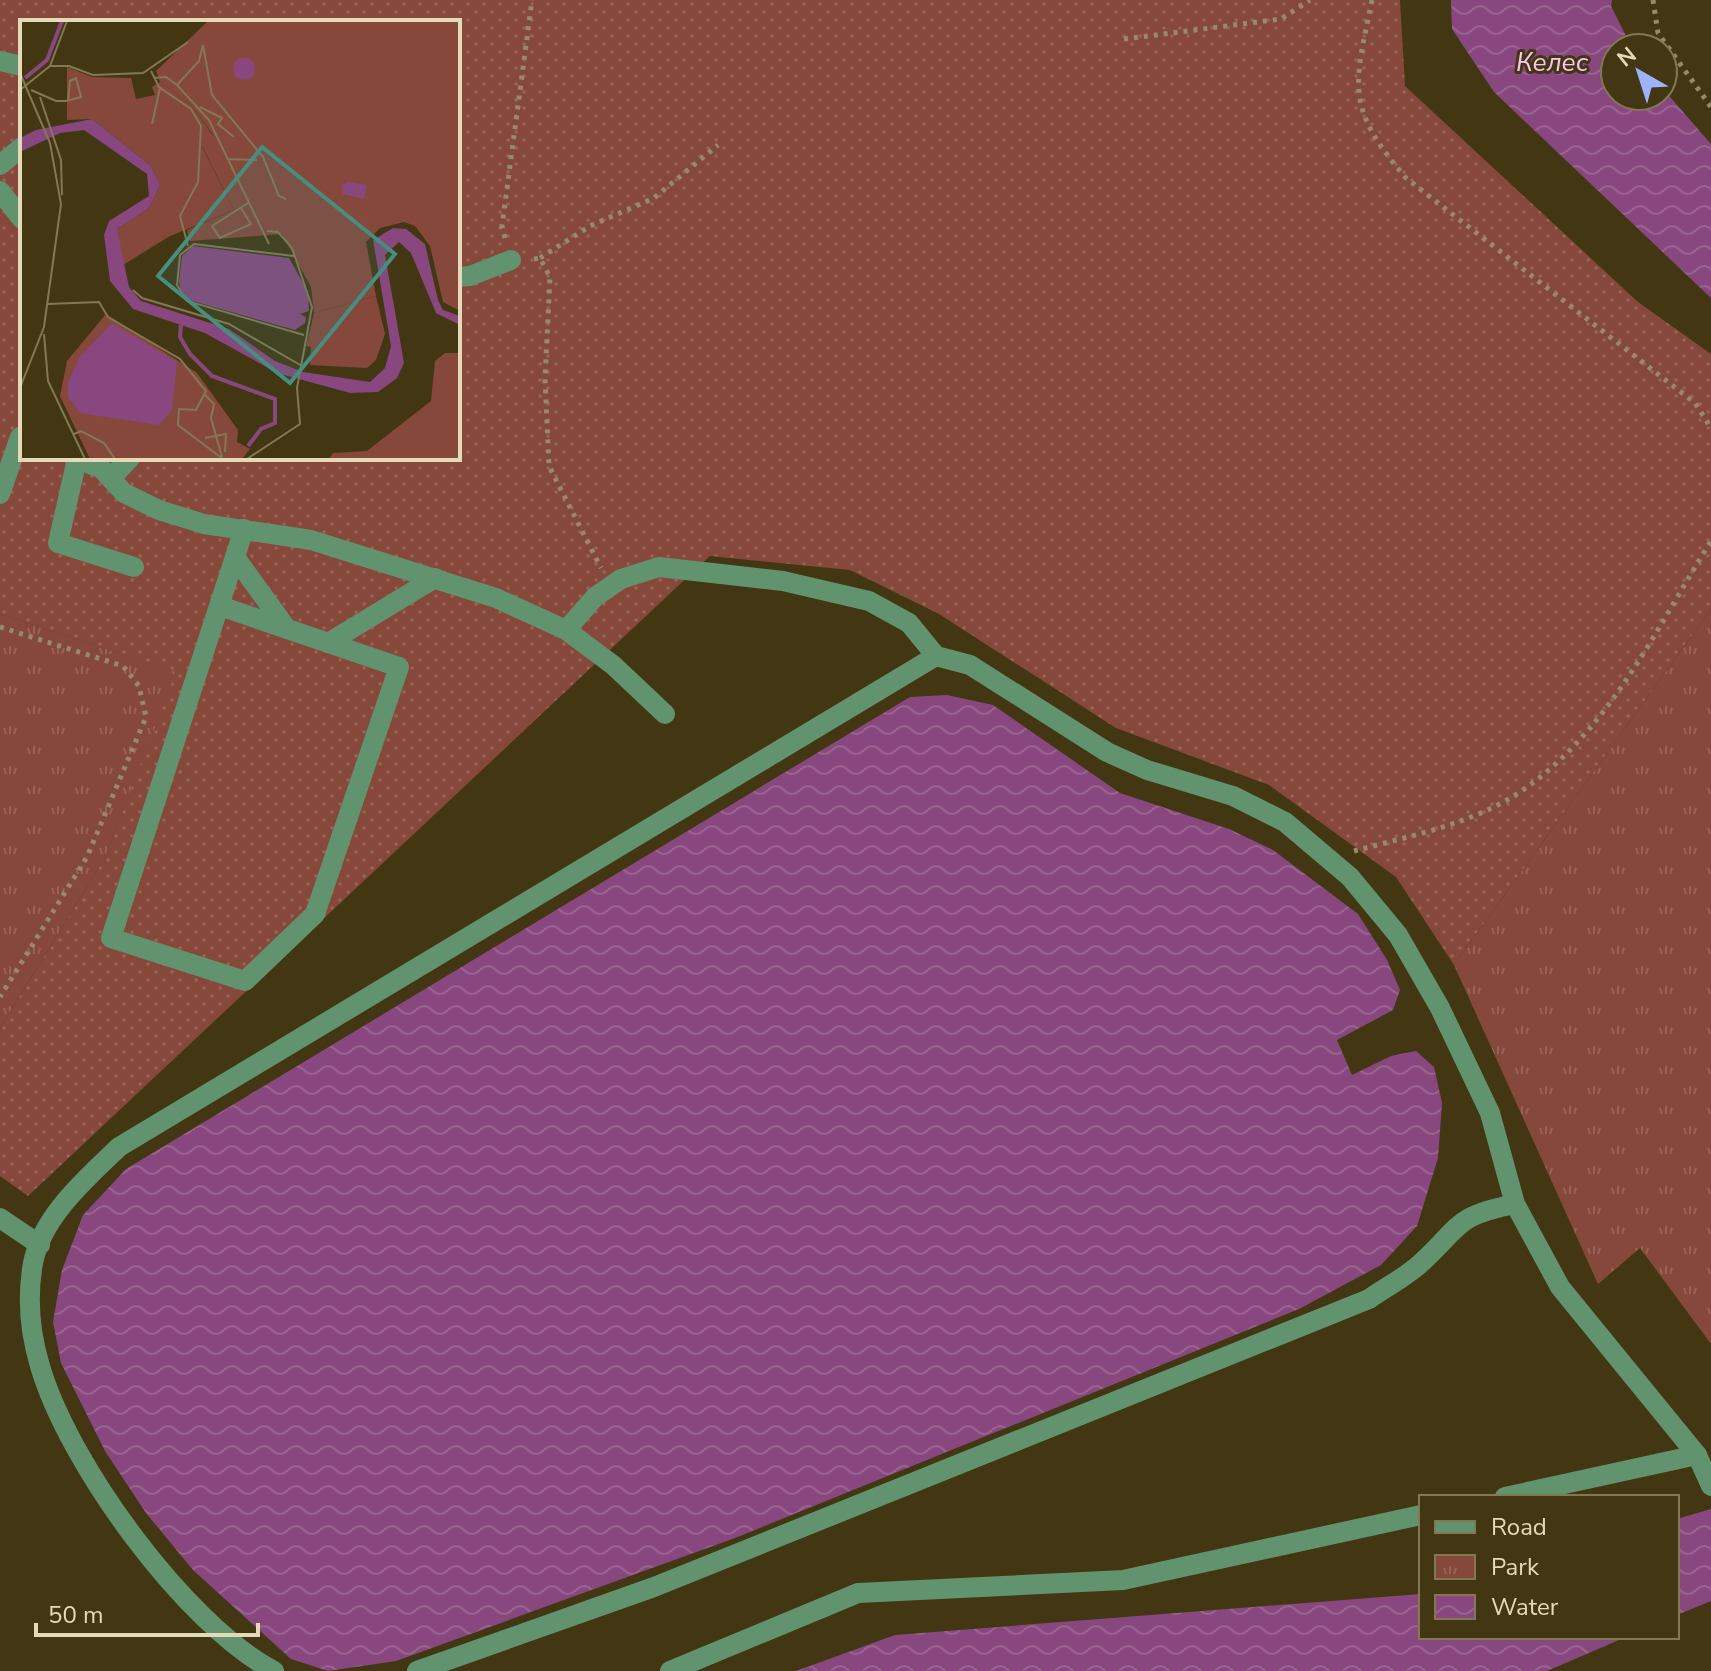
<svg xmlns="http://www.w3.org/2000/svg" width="1711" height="1671" font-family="'Nunito Sans',sans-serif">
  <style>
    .grass { fill: url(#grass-dots); fill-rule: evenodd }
    .park { fill: url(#park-tufts) }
    .water { fill: url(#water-waves) }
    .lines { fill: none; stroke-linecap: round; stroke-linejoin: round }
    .path { stroke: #968b68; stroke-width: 5; stroke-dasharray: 4 6; stroke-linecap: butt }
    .minor { stroke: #60936e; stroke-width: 20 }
    .labels { text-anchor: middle; stroke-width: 6; stroke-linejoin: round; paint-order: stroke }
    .water-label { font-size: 26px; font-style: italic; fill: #fbc4f2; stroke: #423712 }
    .inset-river { fill: none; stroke: #88487f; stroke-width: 4 }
    .inset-road { fill: none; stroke: #837854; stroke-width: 2 }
    .view { fill: #448f80; fill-opacity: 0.15; stroke: #448f80; stroke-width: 4 }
    .inset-edge { fill: none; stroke: #e5dab8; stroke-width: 4 }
  </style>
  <defs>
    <pattern id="grass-dots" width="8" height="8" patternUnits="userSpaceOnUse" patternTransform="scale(2)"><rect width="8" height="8" fill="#87483c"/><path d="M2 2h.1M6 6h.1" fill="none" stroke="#986256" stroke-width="1.8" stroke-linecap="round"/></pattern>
    <pattern id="park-tufts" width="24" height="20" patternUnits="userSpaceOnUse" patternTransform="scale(2)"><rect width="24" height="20" fill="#87483c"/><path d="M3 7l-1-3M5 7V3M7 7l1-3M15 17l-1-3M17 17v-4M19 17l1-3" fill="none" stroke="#986256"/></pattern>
    <pattern id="water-waves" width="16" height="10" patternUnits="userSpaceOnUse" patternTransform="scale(2)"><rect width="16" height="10" fill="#88487f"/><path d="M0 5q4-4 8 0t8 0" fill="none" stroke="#99628f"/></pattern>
  </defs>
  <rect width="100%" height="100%" fill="#423712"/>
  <path class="grass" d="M 0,0 L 1400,0 L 1405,86 L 1638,302 L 1711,354 L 1711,609 L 1454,965 L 1396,877 L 1269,785 L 1116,728 L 939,614 L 850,570 L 710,556 L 28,1196 L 0,1176 L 0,1028 L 104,859 L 175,672 L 0,614 ZM 22,22 L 458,22 L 458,458 L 22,458 Z"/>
  <g class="park">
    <path d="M 1711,609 L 1711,1344 L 1640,1248 L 1598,1284 L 1454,965 Z"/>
    <path d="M 0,614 L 176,672 L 104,859 L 0,1028 Z"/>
  </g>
  <g class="water">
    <path d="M 1451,0 L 1612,0 L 1611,6 L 1632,48 L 1615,48 L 1615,96 L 1663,96 L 1663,89 L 1711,144 L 1711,298 L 1494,92 L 1452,29 Z"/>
    <path d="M 947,695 L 993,705 L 1120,793 L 1229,829 L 1273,850 L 1358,914 L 1387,960 L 1400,990 L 1393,1010 L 1337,1040 L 1352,1075 L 1391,1056 L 1416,1051 L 1434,1067 L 1442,1103 L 1438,1158 L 1417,1226 L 1381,1265 L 1299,1309 L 735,1538 L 396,1661 L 328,1671 L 291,1659 L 193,1570 L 146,1513 L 105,1451 L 61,1363 L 53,1322 L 62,1270 L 83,1215 L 126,1169 L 910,697 Z"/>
    <path d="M 1711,1509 L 1711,1601 L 1677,1615 L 1677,1519 Z"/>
    <path d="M 1421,1594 L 1421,1637 L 1626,1637 L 1547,1671 L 796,1671 L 895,1635 Z"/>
  </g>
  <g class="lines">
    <g class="path">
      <path d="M 1372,0 C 1354,87 1345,107 1406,178 L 1695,403 L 1711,428"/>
      <path d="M 1653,0 L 1658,33 L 1711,107"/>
      <path d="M 1124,39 L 1281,19 L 1310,0"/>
      <path d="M 505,238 L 502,226 L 532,0"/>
      <path d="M 540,258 L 590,226 L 654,198 L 718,145"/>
      <path d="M 534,259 L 540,258 L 550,277 L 545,379 L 549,466 L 601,568"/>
      <path d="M 0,627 L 123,666 L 139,686 L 146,717 L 87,857 L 0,997"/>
      <path d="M 1354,851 C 1410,836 1472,824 1520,792 C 1608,733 1656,629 1711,541"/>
    </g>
    <g class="minor">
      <path d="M 0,61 L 22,66"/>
      <path d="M 0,165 L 22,147"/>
      <path d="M 0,191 L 22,219"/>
      <path d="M 458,277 L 470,276 L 511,260"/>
      <path d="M 74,458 L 101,468 L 124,493 L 159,510 L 204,524 L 311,540 L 496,598 L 566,630 L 613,665 L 665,714"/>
      <path d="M 77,459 L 58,543 L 134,567"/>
      <path d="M 111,478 L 130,458"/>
      <path d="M 0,494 L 20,437"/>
      <path d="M 235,557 L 287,629"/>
      <path d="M 220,606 L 399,667 L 315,914 L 245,981 L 111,938 L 244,529"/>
      <path d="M 566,630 L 595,597 L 621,579 L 659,567 L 783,581 L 869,601 L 909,623 L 936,656 L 970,665 L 1107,752 L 1147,770 L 1233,796 L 1285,822 L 1350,877 L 1398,935 L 1440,1008 L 1490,1113 L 1515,1204 L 1560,1287 L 1697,1455 L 1711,1486"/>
      <path d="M 328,643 L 435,578"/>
      <path d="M 0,1218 L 40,1245"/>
      <path d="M 1505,1497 L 1697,1455"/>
      <path d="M 274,1671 C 185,1624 68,1463 40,1366 C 30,1333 27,1297 33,1263 C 42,1216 87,1178 119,1147 L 936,656"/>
      <path d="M 417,1671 L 654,1587 L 1369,1299 C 1386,1287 1406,1277 1421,1263 C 1462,1225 1455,1216 1515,1204"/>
      <path d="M 670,1671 L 858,1593 L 1123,1580 L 1421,1515"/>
    </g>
  </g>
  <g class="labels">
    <g class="water-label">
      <text x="1552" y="71">Келес</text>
    </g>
  </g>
  <g transform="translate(20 20)">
    <rect width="440" height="440" fill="#423712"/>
    <path d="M 188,1 L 440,1 L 440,291 L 423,282 L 410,226 L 395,206 L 384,202 L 360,208 L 346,222 L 356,276 L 294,293 L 291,267 L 262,214 L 170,221 L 167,210 L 214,190 L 182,126 L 193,115 L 172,86 L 140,62 L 136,51 Z" fill="#87483c"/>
    <path d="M 425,333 L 440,333 L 440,439 L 309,439 L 313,433 L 347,431 L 411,381 L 415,341 Z" fill="#87483c"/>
    <path d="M 47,47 L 72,57 L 111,58 L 116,79 L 135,75 L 132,67 L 140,62 L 172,86 L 193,116 L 182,127 L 214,190 L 150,216 L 103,245 L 97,209 L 129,188 L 140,165 L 131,146 L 72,99 L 47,100 ZM 356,276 L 365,314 L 356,340 L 347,348 L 290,345 L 291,327 L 286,326 L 294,293 ZM 86,294 L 177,353 L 218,410 L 217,422 L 230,429 L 222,439 L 70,439 L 40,376 L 47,341 Z" fill="#87483c"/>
    <path d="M213 49a11 11 0 1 1 22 0a11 11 0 1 1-22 0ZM 72,99 L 131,146 L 140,165 L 129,188 L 97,209 L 109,267 L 121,281 L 209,309 L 255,341 L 283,352 L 350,362 L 365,348 L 371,326 L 353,220 L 373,208 L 386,209 L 405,224 L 418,280 L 423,290 L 440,296 L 440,305 L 416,293 L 391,233 L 379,222 L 365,235 L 384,343 L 377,358 L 358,372 L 330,373 L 257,353 L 185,313 L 113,289 L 90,261 L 84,215 L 89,201 L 129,176 L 127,154 L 64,110 L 40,113 L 0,132 L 0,118 L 16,110 ZM 328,162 L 347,165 L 344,179 L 323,174 L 322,165 ZM 173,226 L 269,238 L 288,272 L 289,291 L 280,294 L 286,297 L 285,303 L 275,310 L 169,280 L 161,274 L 159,261 L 162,236 ZM 92,303 L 157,342 L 152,390 L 139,405 L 60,393 L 48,377 L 48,363 L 59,338 Z" fill="#88487f"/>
    <path class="inset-river" d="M 5,58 L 27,40 L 42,1M 161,305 L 160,317 L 170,334 L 192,356 L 255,379 L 255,403 L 241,409 L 228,426"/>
    <path class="inset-road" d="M 183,25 L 192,75 L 243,137 L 259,176 L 266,179M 30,46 L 47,1M 131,51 L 139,67 L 171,89 L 181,106 L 178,162 L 160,196 L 168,226M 0,53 L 30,123 L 41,184 L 24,307 L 0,368M 134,58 L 146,57 L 157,65 L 189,100 L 249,224M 157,65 L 179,41 L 183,25M 0,70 L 30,46 L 49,46 L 73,55 L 123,53 L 168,22M 11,70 L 36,81 L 46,81 L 61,77 L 56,58 L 50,61 L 48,80M 20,77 L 41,140 L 42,175M 180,87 L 202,98 L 198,104 L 214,117M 132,104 L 140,68M 207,139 L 237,140M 221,188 L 231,204 L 200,218 L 192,206 L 228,183M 274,236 L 174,224 L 160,235 L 157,265 L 167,281 L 284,315M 113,270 L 122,278 L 209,304 L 282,346M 28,284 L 79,282 L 88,297 L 160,339 L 186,371 L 176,390 L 159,389 L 158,405 L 203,439M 24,314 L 28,361 L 65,439M 185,375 L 194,384 L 191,398 L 202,437M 54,414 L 61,411 L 84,423 L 95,439M 185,418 L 206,414 L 205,432M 227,439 L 280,404 L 277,368 L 292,287 L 272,228 L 258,212 L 247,211"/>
    <path class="view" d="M 242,127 L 375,234 L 270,363 L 138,256 Z"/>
    <rect width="440" height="440" class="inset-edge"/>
  </g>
  <rect x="1419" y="1495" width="260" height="144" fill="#423712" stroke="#837854" stroke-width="2"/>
  <rect x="1435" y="1521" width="40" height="12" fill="#60936e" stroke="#837854" stroke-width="2"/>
  <text x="1491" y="1535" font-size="24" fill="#e5dab8">Road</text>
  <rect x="1435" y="1555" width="40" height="24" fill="url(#park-tufts)" stroke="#837854" stroke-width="2"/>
  <text x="1491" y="1575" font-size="24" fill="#e5dab8">Park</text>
  <rect x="1435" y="1595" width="40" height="24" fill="url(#water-waves)" stroke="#837854" stroke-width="2"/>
  <text x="1491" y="1615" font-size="24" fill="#e5dab8">Water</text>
  <g transform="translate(1639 72) rotate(321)"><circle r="38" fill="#423712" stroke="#837854" stroke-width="2"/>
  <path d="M0-6L14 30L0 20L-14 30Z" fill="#9fb3fd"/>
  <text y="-12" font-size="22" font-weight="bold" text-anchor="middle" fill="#e5dab8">N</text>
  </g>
  <path d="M36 1623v12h222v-12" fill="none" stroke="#e5dab8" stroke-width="4"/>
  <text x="48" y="1623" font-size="24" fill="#e5dab8" stroke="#423712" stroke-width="6" paint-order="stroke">50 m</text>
</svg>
